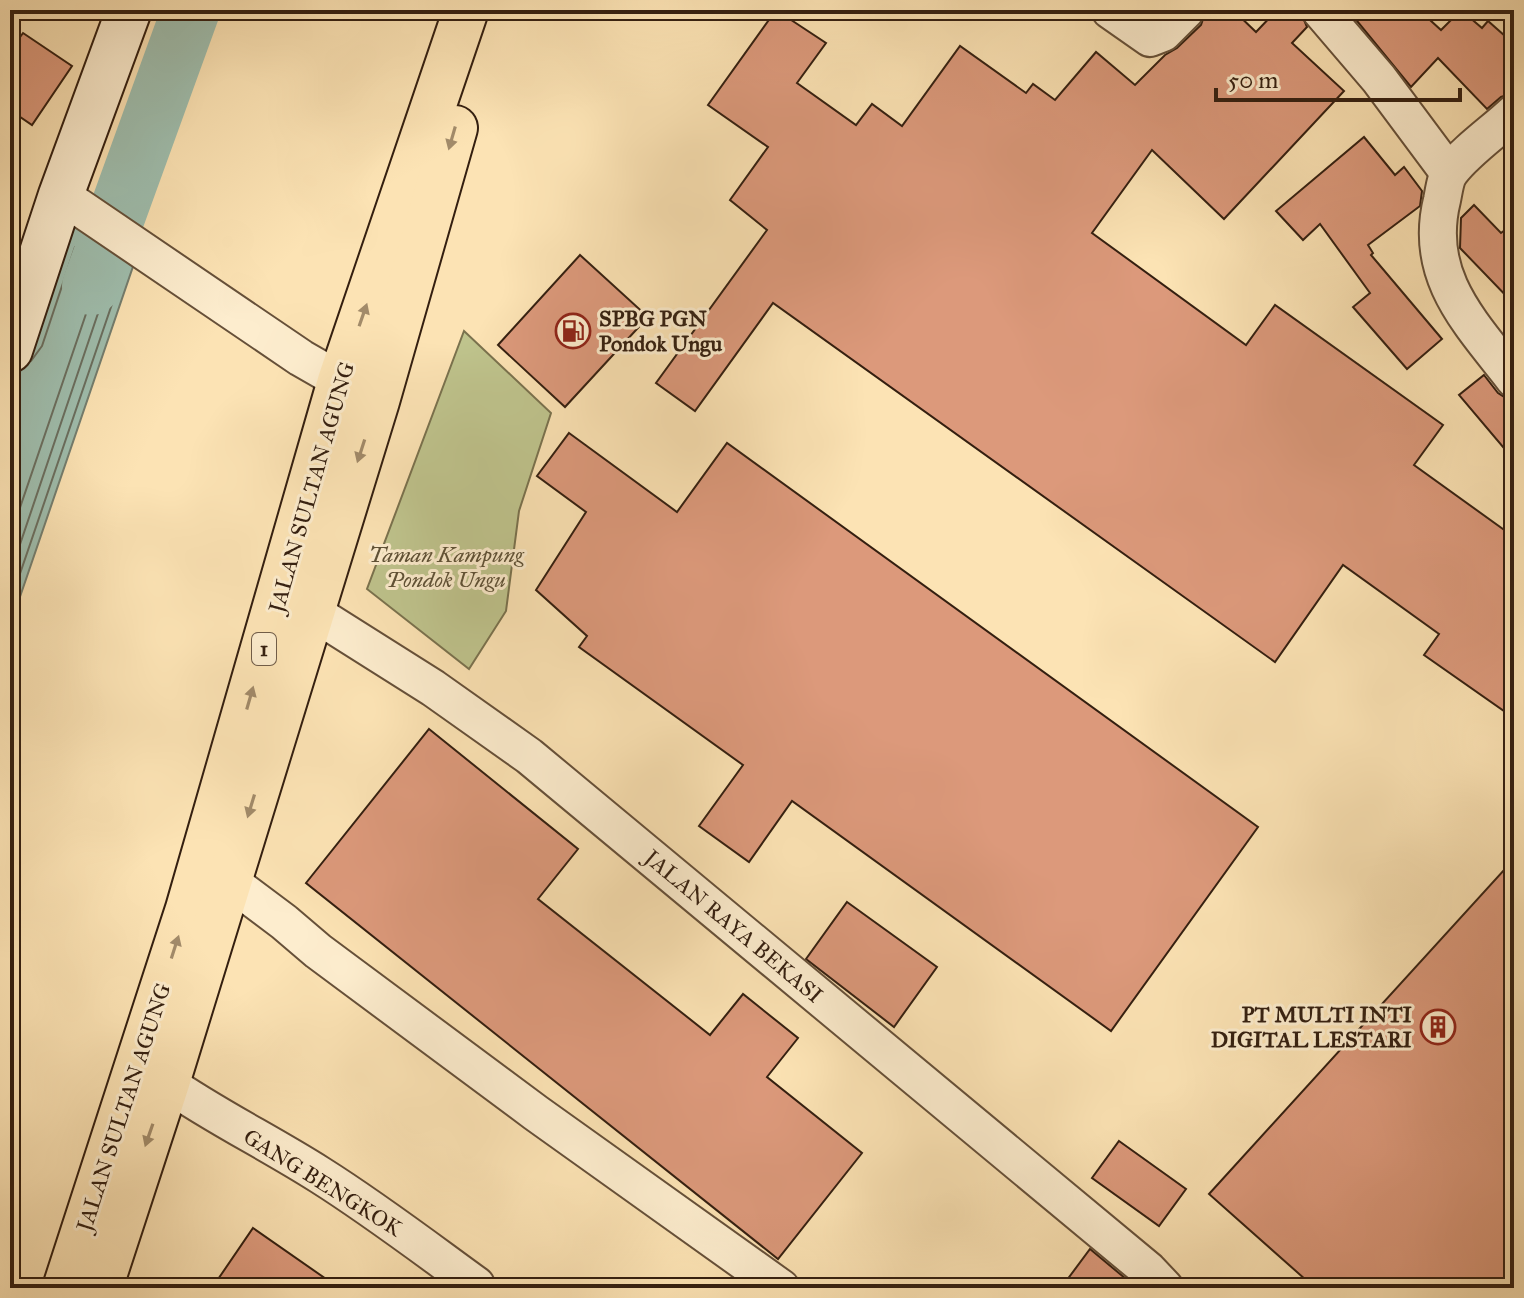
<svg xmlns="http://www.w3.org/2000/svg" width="1524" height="1298" font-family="'IM FELL Great Primer',serif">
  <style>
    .green { fill: #bfc48d; stroke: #7a724e; stroke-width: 2 }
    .water { fill: #9fbeae; stroke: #747e6f; stroke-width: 2 }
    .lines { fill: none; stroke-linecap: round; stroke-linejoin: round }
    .shore { stroke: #6a6e5f; stroke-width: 2 }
    .river { stroke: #9fbeae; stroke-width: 58 }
    .building { fill: #dc997b; stroke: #341f10; stroke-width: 2 }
    .street-casing { stroke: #665039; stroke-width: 40 }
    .secondary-casing { stroke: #341f10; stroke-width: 48 }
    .highway-casing { stroke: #341f10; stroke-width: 48 }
    .street { stroke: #fdedce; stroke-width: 36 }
    .secondary { stroke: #fdedce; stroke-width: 44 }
    .highway { stroke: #fce3b4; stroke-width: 44 }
    .oneway { fill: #a28b6a }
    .labels { text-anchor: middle; stroke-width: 6; stroke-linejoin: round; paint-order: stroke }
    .shield { fill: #fdedce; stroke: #705d49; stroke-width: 2 }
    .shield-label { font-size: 20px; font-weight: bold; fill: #341f10 }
    .poi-label { font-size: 22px; font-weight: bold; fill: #341f10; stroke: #fdedce; text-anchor: start }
    .street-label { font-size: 22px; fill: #341f10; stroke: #fdedce }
    .park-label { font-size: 22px; font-style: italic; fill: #5e5136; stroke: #fdedce }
  </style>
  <rect width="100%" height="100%" fill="#fce3b4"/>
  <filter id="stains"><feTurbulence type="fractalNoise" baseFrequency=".0025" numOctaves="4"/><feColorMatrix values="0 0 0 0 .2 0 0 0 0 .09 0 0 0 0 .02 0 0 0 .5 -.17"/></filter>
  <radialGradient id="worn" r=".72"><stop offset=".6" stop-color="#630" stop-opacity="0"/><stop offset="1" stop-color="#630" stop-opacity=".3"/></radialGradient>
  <path class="green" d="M 464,331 L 551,413 L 519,511 L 506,611 L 469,669 L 367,589 Z"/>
  <path class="water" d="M 61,195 L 139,249 L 10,626 L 10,347 Z"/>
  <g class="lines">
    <g class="shore">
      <path d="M 10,537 L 103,264 L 102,260 L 80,245 L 75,247 L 42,346 L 31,361"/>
      <path d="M 10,574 L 117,257"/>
      <path d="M 10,603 L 126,263"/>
    </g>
    <path class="river" d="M 91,286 L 191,10"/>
  </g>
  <g class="building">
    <path d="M 776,10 L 826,43 L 797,83 L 856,125 L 872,104 L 902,126 L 960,46 L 1026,93 L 1033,84 L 1055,100 L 1096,52 L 1135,85 L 1165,55 L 1177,48 L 1201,25 L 1206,10 L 1233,10 L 1256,32 L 1277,10 L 1300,10 L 1307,27 L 1292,43 L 1344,91 L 1224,219 L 1152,150 L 1092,233 L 1246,345 L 1275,305 L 1443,425 L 1414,465 L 1514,537 L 1514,718 L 1424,655 L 1439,634 L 1343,565 L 1275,662 L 773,303 L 695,411 L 656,383 L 767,230 L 730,200 L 768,147 L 708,105 Z"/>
    <path d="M 1348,10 L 1419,10 L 1441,30 L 1461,10 L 1482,28 L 1488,21 L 1514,44 L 1514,93 L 1501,97 L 1487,109 L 1438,58 L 1411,87 Z"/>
    <path d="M 23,33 L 72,66 L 32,125 L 10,110 L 10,51 Z"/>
    <path d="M 1364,137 L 1395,175 L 1404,167 L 1422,191 L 1420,206 L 1368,245 L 1373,253 L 1371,255 L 1442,339 L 1407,369 L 1353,307 L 1370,293 L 1320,224 L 1303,240 L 1276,211 Z"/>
    <path d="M 1474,205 L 1501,233 L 1514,223 L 1514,304 L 1460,248 L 1461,218 Z"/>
    <path d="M 580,255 L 648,317 L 565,407 L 498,345 Z"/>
    <path d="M 1484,375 L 1498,393 L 1506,398 L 1514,400 L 1514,460 L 1459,395 Z"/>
    <path d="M 569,433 L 677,512 L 727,443 L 1258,827 L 1111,1031 L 792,801 L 749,862 L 699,826 L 743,765 L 579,647 L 587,636 L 536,590 L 586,512 L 537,476 Z"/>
    <path d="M 429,729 L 578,849 L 538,899 L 710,1035 L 743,994 L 798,1038 L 767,1077 L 862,1153 L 778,1259 L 306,883 Z"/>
    <path d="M 1514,859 L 1514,1288 L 1315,1288 L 1209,1194 Z"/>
    <path d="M 847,902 L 937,967 L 894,1027 L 806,959 Z"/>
    <path d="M 1119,1141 L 1186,1189 L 1159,1226 L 1092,1178 Z"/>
    <path d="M 253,1228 L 339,1288 L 212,1288 Z"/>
    <path d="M 1090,1249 L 1126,1279 L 1119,1288 L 1061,1288 Z"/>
  </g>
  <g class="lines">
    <g class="street-casing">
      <g id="street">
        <path d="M 1110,10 L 1150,38 L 1163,33 L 1186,10"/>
        <path d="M 1320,10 L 1379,79 L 1449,173"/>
        <path d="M 1514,113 C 1495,131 1466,151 1451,171 C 1445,178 1444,191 1442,200 C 1423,277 1471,323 1514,379"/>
        <path d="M 61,195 L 301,358 L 362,393"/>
        <path d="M 288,602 L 311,611 L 433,688 L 529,756 L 1148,1270 L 1165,1288"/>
        <path d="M 228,880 L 284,922 L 318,951 L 536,1113 L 781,1288"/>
        <path d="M 167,1083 C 216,1117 270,1143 320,1175 C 374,1209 425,1248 476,1285"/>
      </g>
    </g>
    <g class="secondary-casing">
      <path id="secondary" d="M 10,350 L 61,195 L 129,10"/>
    </g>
    <g class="highway-casing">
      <g id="highway">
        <path d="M 65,1288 L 188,909 L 340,381 L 466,10"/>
        <path d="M 100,1288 L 167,1083 L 377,401 L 455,128"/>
      </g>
    </g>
    <use href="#street" class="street"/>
    <use href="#secondary" class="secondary"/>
    <use href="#highway" class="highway"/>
  </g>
  <defs><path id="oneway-solid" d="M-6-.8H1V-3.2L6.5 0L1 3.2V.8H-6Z" transform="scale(2)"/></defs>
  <g class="oneway">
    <use href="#oneway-solid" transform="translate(452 138) rotate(106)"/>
    <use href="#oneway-solid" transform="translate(363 315) rotate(-71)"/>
    <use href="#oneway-solid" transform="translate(361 451) rotate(108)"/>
    <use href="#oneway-solid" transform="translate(250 698) rotate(-74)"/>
    <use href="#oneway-solid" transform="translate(251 806) rotate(107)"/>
    <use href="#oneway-solid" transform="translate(175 947) rotate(-72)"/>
    <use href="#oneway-solid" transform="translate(149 1135) rotate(109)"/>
  </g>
  <defs>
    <g id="fuel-ring" transform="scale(1.8)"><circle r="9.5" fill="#fdedce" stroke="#8f2418" stroke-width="1.5"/><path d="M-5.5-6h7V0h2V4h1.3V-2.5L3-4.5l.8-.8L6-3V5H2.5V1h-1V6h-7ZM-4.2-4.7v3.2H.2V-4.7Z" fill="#8f2418"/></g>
    <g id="building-ring" transform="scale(1.8)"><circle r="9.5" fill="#fdedce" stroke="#8f2418" stroke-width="1.5"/><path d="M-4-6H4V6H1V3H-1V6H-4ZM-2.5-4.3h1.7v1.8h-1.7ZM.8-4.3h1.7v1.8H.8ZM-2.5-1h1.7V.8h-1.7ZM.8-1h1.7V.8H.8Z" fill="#8f2418"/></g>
  </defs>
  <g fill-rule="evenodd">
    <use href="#fuel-ring" x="573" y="331"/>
    <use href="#building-ring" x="1438" y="1027"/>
  </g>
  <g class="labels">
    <rect class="shield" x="252" y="633" width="24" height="32" rx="6"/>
    <g class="shield-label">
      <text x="264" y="656">1</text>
    </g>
    <g class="poi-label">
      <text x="599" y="326">SPBG PGN<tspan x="599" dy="25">Pondok Ungu</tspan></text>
      <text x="1412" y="1022" text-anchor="end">PT MULTI INTI<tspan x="1412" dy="25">DIGITAL LESTARI</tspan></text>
    </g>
    <g class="street-label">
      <text transform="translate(311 487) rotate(-74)" y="8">JALAN SULTAN AGUNG</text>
      <text transform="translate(734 926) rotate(40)" y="8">JALAN RAYA BEKASI</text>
      <text transform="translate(123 1107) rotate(-72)" y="8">JALAN SULTAN AGUNG</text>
      <text transform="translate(323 1182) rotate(32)" y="8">GANG BENGKOK</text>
    </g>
    <g class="park-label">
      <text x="446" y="562">Taman Kampung<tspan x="446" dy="25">Pondok Ungu</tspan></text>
    </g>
  </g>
  <rect width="1524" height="1298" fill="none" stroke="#fce3b4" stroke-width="40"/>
  <rect x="12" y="12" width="1500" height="1274" fill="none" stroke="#341f10" stroke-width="4"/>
  <rect x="20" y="20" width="1484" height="1258" fill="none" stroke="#341f10" stroke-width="2"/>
  <path d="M1216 88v12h244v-12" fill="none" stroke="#341f10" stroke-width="4"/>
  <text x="1228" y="88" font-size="24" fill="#341f10" stroke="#fdedce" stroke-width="6" paint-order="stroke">50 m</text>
  <rect width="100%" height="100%" filter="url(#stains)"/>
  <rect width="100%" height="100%" fill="url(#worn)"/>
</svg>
